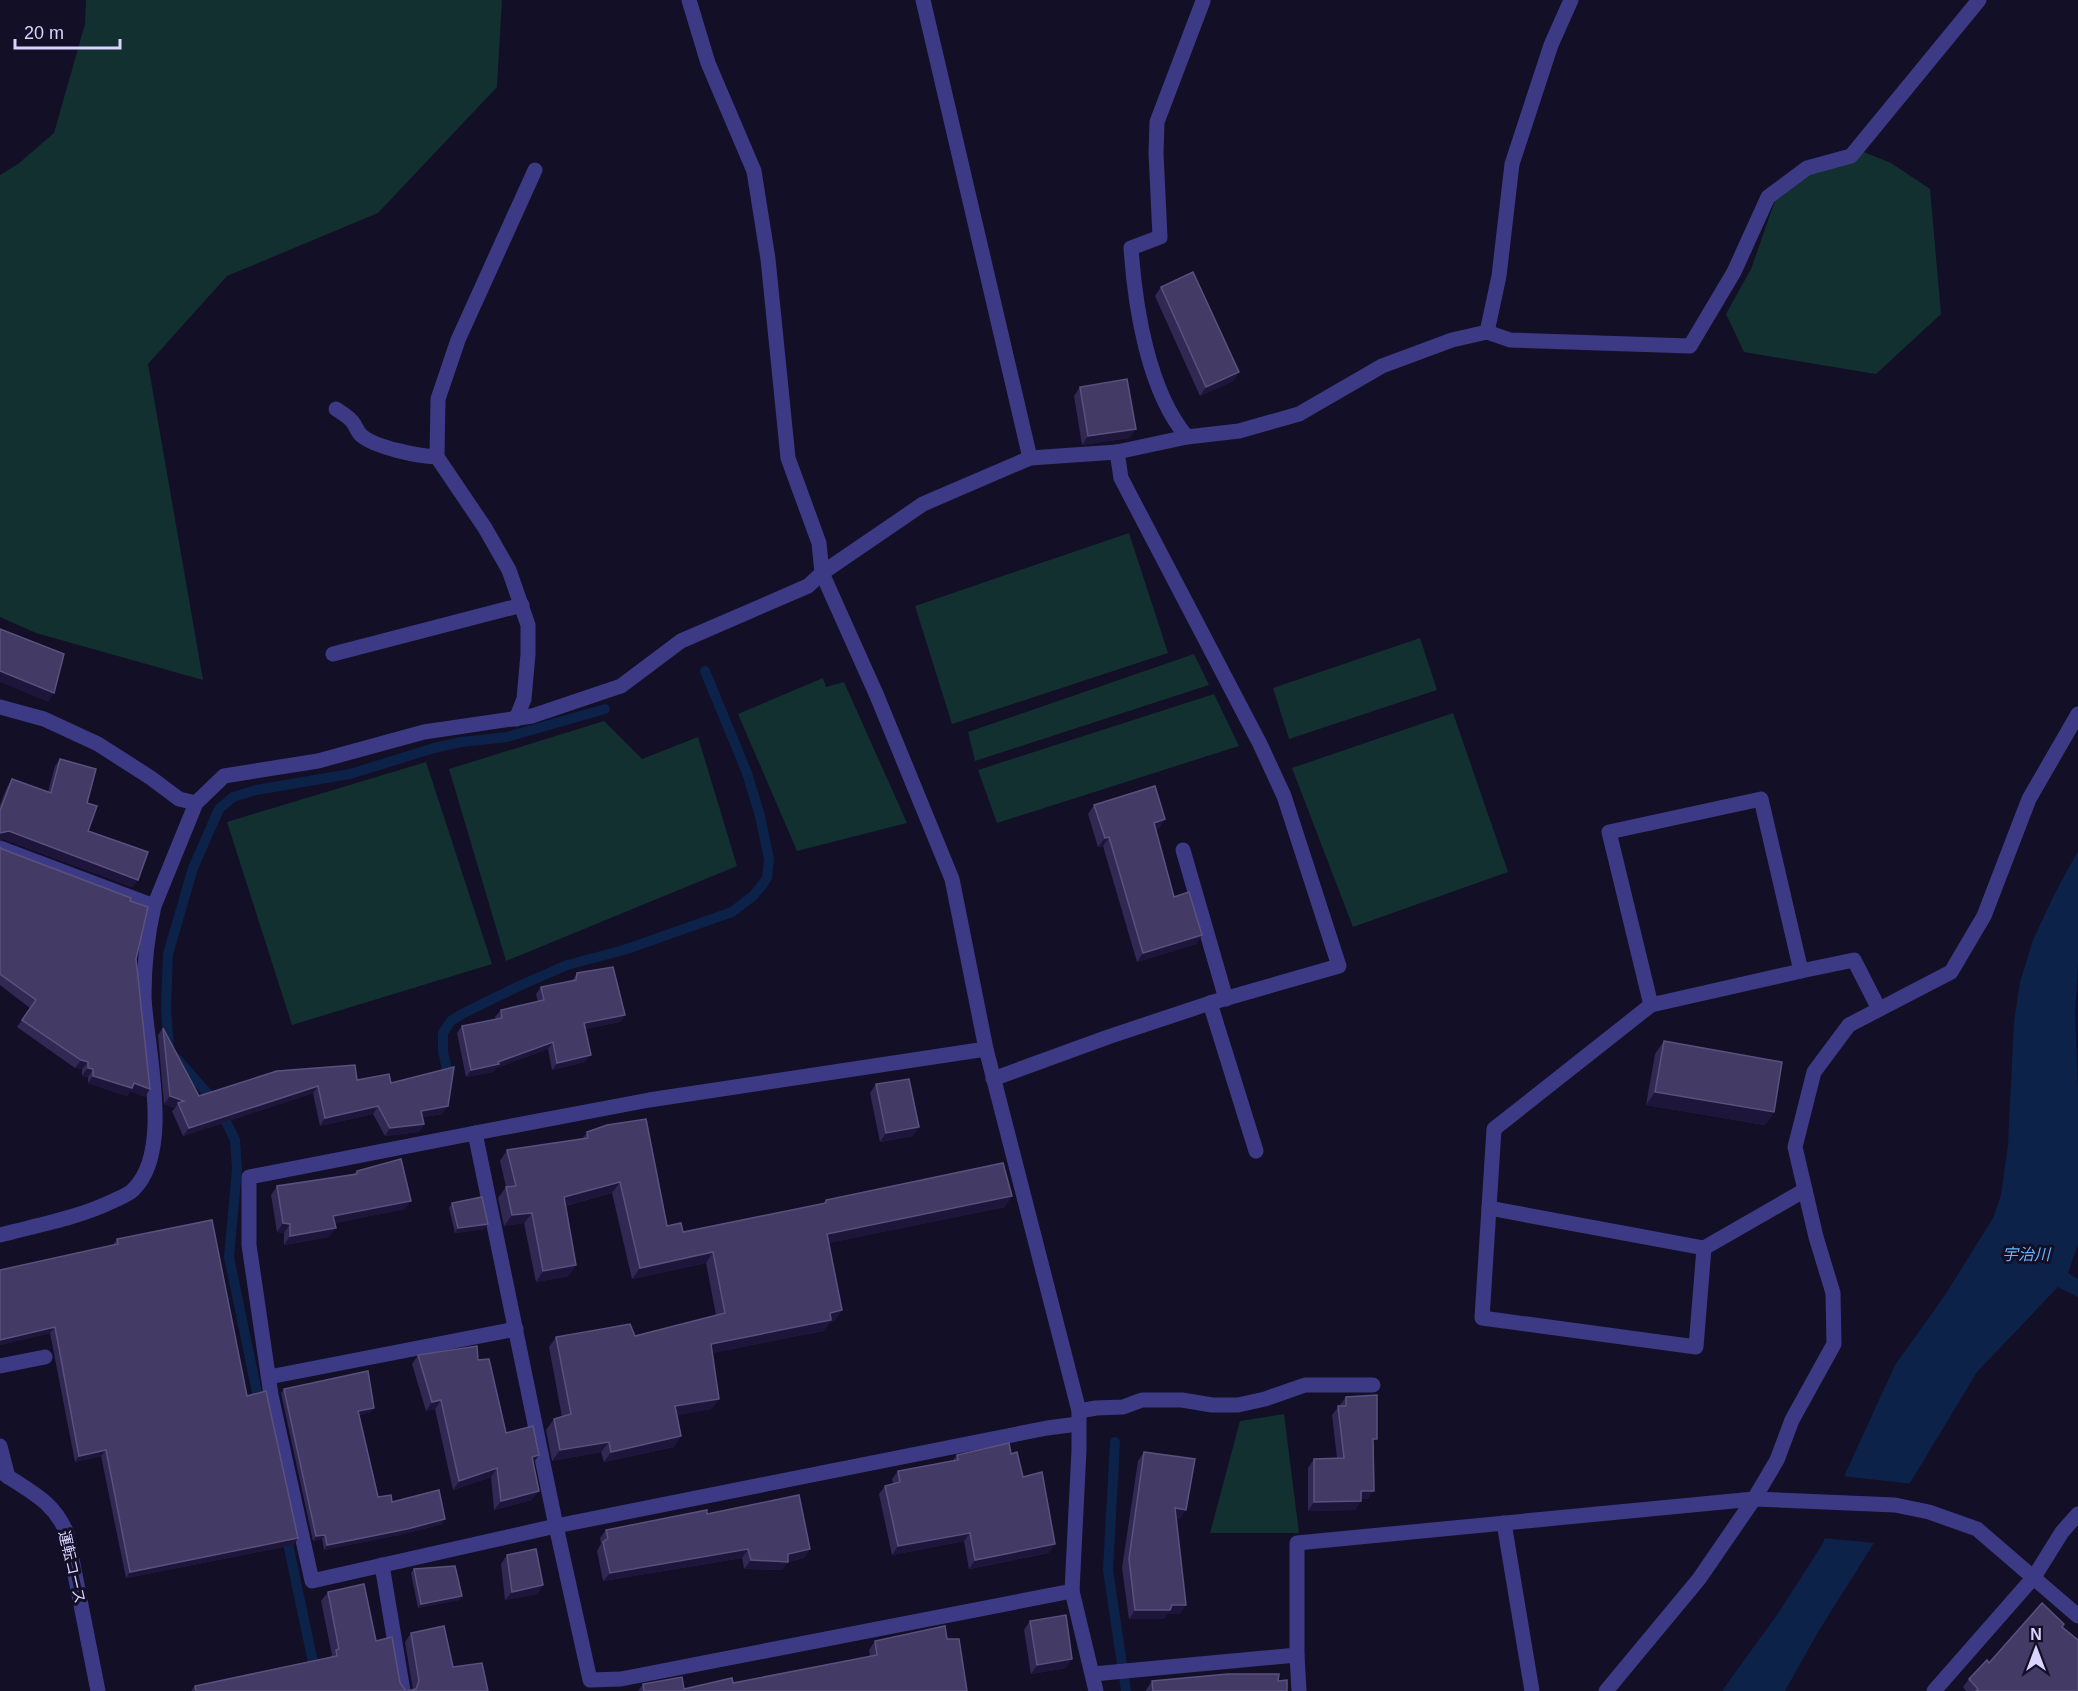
<svg xmlns="http://www.w3.org/2000/svg" width="2078" height="1691" font-family="Helvetica,'Noto Sans JP',sans-serif">
  <style>
    .green { fill: #12302f }
    .water { fill: #0c2248 }
    .pier { fill: #130f26 }
    .lines { fill: none; stroke-linecap: round; stroke-linejoin: round }
    .stream { stroke: #0c2248; stroke-width: 10 }
    .lane { stroke: #3d3a85; stroke-width: 15 }
    .street { stroke: #3d3a85; stroke-width: 15 }
    .wall { fill: #312854 }
    .shaded-wall { fill: #1d163a }
    .building { fill: #433a66; stroke: #5a527e; stroke-width: 1.5 }
    .labels { text-anchor: middle; stroke-width: 6; stroke-linejoin: round; paint-order: stroke }
    .street-label { font-size: 15px; fill: #d9d4ff; stroke: #130f26 }
    .water-label { font-size: 16px; font-style: italic; fill: #62b6ff; stroke: #130f26 }
  </style>
  <rect width="100%" height="100%" fill="#130f26"/>
  <g class="green">
    <path d="M 86,0 L 502,0 L 497,87 L 378,213 L 227,276 L 148,364 L 203,680 L 36,633 L 0,617 L 0,175 L 18,164 L 54,133 L 85,24 Z"/>
    <path d="M 1856,149 L 1891,163 L 1930,189 L 1941,314 L 1876,374 L 1744,352 L 1726,314 L 1751,269 L 1778,192 Z"/>
    <path d="M 1129,533 L 1168,653 L 952,724 L 915,606 Z"/>
    <path d="M 1420,638 L 1437,690 L 1289,739 L 1273,688 Z"/>
    <path d="M 1194,654 L 1209,685 L 975,761 L 968,732 Z"/>
    <path d="M 823,678 L 826,687 L 844,682 L 907,823 L 797,851 L 738,714 Z"/>
    <path d="M 1214,694 L 1239,746 L 997,823 L 978,770 Z"/>
    <path d="M 1453,713 L 1508,872 L 1353,927 L 1292,768 Z"/>
    <path d="M 604,721 L 642,759 L 698,737 L 737,866 L 506,961 L 449,769 Z"/>
    <path d="M 426,762 L 492,964 L 292,1025 L 227,822 Z"/>
    <path d="M 1284,1414 L 1299,1533 L 1210,1533 L 1240,1421 Z"/>
  </g>
  <path class="water" d="M 2078,851 L 2078,966 L 2075,1013 L 2078,1089 L 2078,1244 L 2068,1273 L 2078,1279 L 2078,1297 L 2058,1287 L 1977,1372 L 1869,1551 L 1818,1632 L 1785,1691 L 1722,1691 L 1781,1609 L 1823,1543 L 1846,1472 L 1895,1365 L 1945,1295 L 1993,1218 L 2001,1195 L 2008,1145 L 2014,1022 L 2020,982 L 2033,940 L 2055,893 Z"/>
  <path class="pier" d="M 1841,1476 L 1913,1484 L 1877,1543 L 1821,1538 Z"/>
  <g class="lines">
    <g class="stream">
      <path d="M 448,1073 L 443,1052 L 443,1033 L 451,1021 L 462,1014 L 519,986 L 567,965 L 624,950 L 732,912 L 753,896 L 763,884 L 767,878 L 769,859 L 760,816 L 747,773 L 705,671"/>
      <path d="M 260,1407 L 229,1257 L 237,1169 L 235,1140 L 218,1105 L 169,1050 L 166,1009 L 168,954 L 193,868 L 219,809 L 233,797 L 256,790 L 350,774 L 434,748 L 461,742 L 507,737 L 605,709"/>
      <path d="M 1115,1442 L 1108,1570 L 1126,1691"/>
      <path d="M 286,1534 L 319,1691"/>
    </g>
    <g class="lane">
      <path d="M 0,1366 L 45,1357"/>
      <path d="M 0,1446 L 8,1477"/>
      <path d="M 0,1471 C 28,1491 54,1500 67,1534 L 98,1691"/>
    </g>
    <g class="street">
      <path d="M 689,0 L 708,63 L 754,171 L 768,259 L 788,458 L 819,543 L 822,573 L 877,696 L 952,879 L 986,1049 L 1079,1411 L 1079,1450 L 1072,1591 L 1096,1691"/>
      <path d="M 923,0 L 1030,458"/>
      <path d="M 1487,332 L 1499,276 L 1512,164 L 1551,45 L 1571,0"/>
      <path d="M 336,409 C 342,413 351,418 354,424 C 357,429 358,433 362,436 C 377,448 418,456 437,457"/>
      <path d="M 1187,437 C 1148,391 1135,307 1131,248 L 1160,237 L 1156,153 L 1157,122 L 1203,1"/>
      <path d="M 333,654 L 522,605"/>
      <path d="M 0,707 L 44,719 L 98,744 L 151,778 L 179,799 L 196,803"/>
      <path d="M 516,719 L 524,699 L 528,654 L 528,625 L 509,570 L 485,528 L 437,457 L 438,399 L 458,340 L 535,170"/>
      <path d="M 0,848 L 154,906"/>
      <path d="M 1183,850 L 1226,999"/>
      <path d="M 1210,1003 L 1256,1151"/>
      <path d="M 1651,1005 L 1801,971"/>
      <path d="M 986,1049 L 649,1100 L 475,1133 L 556,1526 L 1047,1428 L 1078,1424"/>
      <path d="M 993,1079 L 1108,1037 L 1210,1003 L 1339,966 L 1284,796 L 1260,744 L 1121,478 L 1117,452"/>
      <path d="M 475,1133 L 249,1177 L 249,1245 L 271,1395 L 312,1581 L 556,1526 L 590,1680 L 621,1679 L 1072,1591"/>
      <path d="M 1805,1190 L 1704,1248 L 1696,1347 L 1482,1318 L 1494,1129 L 1651,1005 L 1609,832 L 1761,799 L 1801,971 L 1854,960 L 1879,1009"/>
      <path d="M 1489,1208 L 1704,1248"/>
      <path d="M 0,1235 C 38,1225 78,1218 113,1201 C 119,1198 128,1195 133,1190 C 174,1151 146,1048 144,996 C 144,965 147,936 154,906 L 196,803 L 224,776 L 318,761 L 424,732 L 532,716 L 621,686 L 681,641 L 808,586 L 822,573 L 923,504 L 1030,458 L 1117,452 L 1187,437 L 1239,431 L 1299,414 L 1382,366 L 1452,340 L 1487,332 L 1510,340 L 1690,346 L 1734,272 L 1768,197 L 1807,168 L 1851,156 L 1979,0"/>
      <path d="M 269,1377 L 516,1329"/>
      <path d="M 1079,1411 L 1096,1408 L 1123,1407 L 1142,1400 L 1182,1400 L 1212,1405 L 1238,1405 L 1265,1399 L 1305,1385 L 1373,1385"/>
      <path d="M 1504,1523 L 1532,1691"/>
      <path d="M 382,1565 L 403,1691"/>
      <path d="M 1297,1655 L 1299,1691"/>
      <path d="M 1093,1674 L 1297,1655 L 1297,1543 L 1754,1499 L 1895,1505 L 1929,1512 L 1977,1529 L 2078,1616"/>
      <path d="M 1606,1691 L 1699,1579 L 1754,1499 L 1777,1460 L 1792,1420 L 1834,1344 L 1833,1293 L 1816,1237 L 1795,1147 L 1814,1072 L 1849,1025 L 1951,972 L 1984,916 L 2029,799 L 2078,714"/>
      <path d="M 1934,1691 L 2034,1577 L 2062,1532 L 2078,1514"/>
    </g>
  </g>
  <g class="wall">
    <path d="M 1161,287 L 1239,372 L 1233,381 L 1200,396 L 1155,296 Z"/>
    <path d="M 1080,387 L 1130,438 L 1082,445 L 1074,396 Z"/>
    <path d="M 60,759 L 87,803 L 88,831 L 138,880 L 132,887 L 3,839 L 0,840 L 0,805 L 7,787 L 12,779 L 48,792 L 55,766 Z"/>
    <path d="M 1094,805 L 1165,819 L 1159,828 L 1156,829 L 1174,897 L 1202,935 L 1196,944 L 1137,962 L 1103,846 L 1098,847 L 1088,814 Z"/>
    <path d="M 0,847 L 2,849 L 130,901 L 136,959 L 145,1097 L 130,1091 L 127,1096 L 88,1083 L 88,1077 L 82,1076 L 82,1069 L 75,1068 L 17,1027 L 30,1008 L 0,985 Z"/>
    <path d="M 577,973 L 625,1015 L 620,1022 L 585,1029 L 585,1062 L 552,1070 L 548,1049 L 496,1068 L 493,1072 L 466,1077 L 457,1033 L 462,1026 L 496,1019 L 495,1017 L 501,1010 L 538,1002 L 536,994 L 541,987 L 572,981 Z"/>
    <path d="M 163,1028 L 199,1096 L 357,1080 L 391,1083 L 443,1114 L 422,1117 L 424,1124 L 419,1132 L 385,1136 L 373,1114 L 320,1126 L 313,1093 L 183,1136 L 172,1111 L 175,1108 L 164,1104 L 158,1035 Z"/>
    <path d="M 1664,1041 L 1774,1112 L 1765,1125 L 1646,1105 L 1655,1054 Z"/>
    <path d="M 876,1084 L 913,1136 L 880,1142 L 870,1093 Z"/>
    <path d="M 587,1132 L 667,1226 L 683,1232 L 823,1204 L 826,1200 L 1005,1207 L 828,1243 L 842,1310 L 834,1321 L 830,1322 L 823,1331 L 712,1353 L 719,1399 L 711,1409 L 677,1415 L 674,1447 L 604,1462 L 601,1452 L 552,1461 L 546,1430 L 554,1419 L 562,1417 L 549,1347 L 556,1337 L 635,1336 L 716,1315 L 706,1263 L 632,1279 L 612,1193 L 565,1206 L 569,1276 L 536,1282 L 524,1223 L 504,1226 L 498,1198 L 506,1187 L 500,1161 L 507,1150 L 582,1139 Z"/>
    <path d="M 357,1171 L 405,1209 L 335,1223 L 329,1237 L 284,1245 L 284,1233 L 277,1232 L 271,1195 L 277,1186 L 354,1174 Z"/>
    <path d="M 452,1203 L 485,1229 L 455,1233 L 449,1208 Z"/>
    <path d="M 117,1239 L 247,1396 L 294,1545 L 126,1578 L 101,1456 L 75,1462 L 50,1333 L 0,1345 L 113,1245 Z"/>
    <path d="M 418,1355 L 478,1360 L 506,1433 L 533,1464 L 532,1500 L 494,1510 L 491,1477 L 453,1490 L 435,1409 L 426,1411 L 412,1364 Z"/>
    <path d="M 284,1389 L 371,1412 L 359,1415 L 378,1497 L 392,1502 L 442,1524 L 404,1534 L 324,1550 L 322,1539 L 313,1541 L 281,1393 Z"/>
    <path d="M 1346,1397 L 1374,1444 L 1368,1499 L 1361,1499 L 1355,1510 L 1308,1511 L 1308,1468 L 1314,1459 L 1337,1458 L 1332,1415 Z"/>
    <path d="M 1144,1452 L 1180,1519 L 1176,1518 L 1180,1614 L 1167,1614 L 1164,1619 L 1129,1619 L 1122,1568 L 1138,1461 Z"/>
    <path d="M 1011,1454 L 1023,1477 L 1049,1553 L 969,1569 L 964,1541 L 892,1555 L 879,1494 L 885,1486 L 893,1484 L 892,1479 L 898,1471 L 953,1460 L 957,1455 Z"/>
    <path d="M 707,1514 L 810,1549 L 804,1558 L 788,1562 L 782,1570 L 744,1569 L 742,1558 L 603,1581 L 597,1551 L 601,1544 L 600,1538 L 606,1530 Z"/>
    <path d="M 507,1555 L 543,1585 L 537,1594 L 505,1600 L 501,1564 Z"/>
    <path d="M 414,1569 L 462,1596 L 459,1600 L 418,1608 L 411,1573 Z"/>
    <path d="M 328,1592 L 376,1641 L 400,1683 L 406,1691 L 191,1691 L 195,1686 L 330,1657 L 332,1655 L 321,1601 Z"/>
    <path d="M 1030,1621 L 1066,1668 L 1031,1674 L 1024,1630 Z"/>
    <path d="M 2064,1624 L 2062,1627 L 2078,1691 L 1966,1691 L 1963,1687 L 1969,1679 L 1989,1663 Z"/>
    <path d="M 411,1633 L 453,1667 L 488,1691 L 413,1690 L 405,1642 Z"/>
    <path d="M 947,1639 L 967,1691 L 638,1691 L 643,1684 L 684,1689 L 733,1683 L 870,1657 L 869,1650 L 875,1641 Z"/>
    <path d="M 1152,1681 L 1278,1681 L 1287,1691 L 1146,1691 L 1146,1690 Z"/>
  </g>
  <g class="shaded-wall">
    <path d="M 1239,372 L 1233,381 L 1200,396 L 1206,387 Z"/>
    <path d="M 1136,429 L 1130,438 L 1082,445 L 1088,436 Z"/>
    <path d="M 0,671 L 54,693 L 48,702 L 0,682 Z"/>
    <path d="M 1165,819 L 1159,828 L 1148,832 L 1154,823 Z"/>
    <path d="M 9,831 L 138,880 L 132,887 L 3,839 L 0,840 L 0,833 Z"/>
    <path d="M 1109,837 L 1103,846 L 1098,847 L 1105,838 Z"/>
    <path d="M 1202,935 L 1196,944 L 1137,962 L 1143,953 Z"/>
    <path d="M 625,1015 L 620,1022 L 579,1030 L 584,1023 Z"/>
    <path d="M 553,1042 L 548,1049 L 496,1068 L 493,1072 L 466,1077 L 471,1070 L 498,1062 Z"/>
    <path d="M 591,1055 L 585,1062 L 552,1070 L 557,1063 Z"/>
    <path d="M 81,1060 L 88,1062 L 82,1069 L 75,1068 Z"/>
    <path d="M 88,1068 L 93,1069 L 88,1077 L 82,1076 Z"/>
    <path d="M 93,1076 L 134,1083 L 150,1089 L 145,1097 L 130,1091 L 127,1096 L 88,1083 Z"/>
    <path d="M 318,1086 L 313,1093 L 183,1136 L 189,1128 Z"/>
    <path d="M 1655,1092 L 1774,1112 L 1765,1125 L 1646,1105 Z"/>
    <path d="M 170,1096 L 184,1101 L 178,1103 L 175,1108 L 164,1104 Z"/>
    <path d="M 378,1106 L 373,1114 L 320,1126 L 325,1118 Z"/>
    <path d="M 448,1106 L 443,1114 L 416,1118 L 421,1111 Z"/>
    <path d="M 424,1124 L 419,1132 L 385,1136 L 390,1128 Z"/>
    <path d="M 919,1127 L 913,1136 L 880,1142 L 886,1133 Z"/>
    <path d="M 620,1182 L 612,1193 L 556,1208 L 564,1197 Z"/>
    <path d="M 1012,1196 L 1005,1207 L 819,1245 L 827,1234 Z"/>
    <path d="M 411,1201 L 405,1209 L 327,1225 L 333,1216 Z"/>
    <path d="M 532,1213 L 524,1223 L 504,1226 L 512,1215 Z"/>
    <path d="M 283,1223 L 290,1224 L 284,1233 L 277,1232 Z"/>
    <path d="M 488,1224 L 485,1229 L 455,1233 L 458,1228 Z"/>
    <path d="M 336,1228 L 329,1237 L 284,1245 L 290,1236 Z"/>
    <path d="M 713,1252 L 706,1263 L 632,1279 L 640,1268 Z"/>
    <path d="M 576,1265 L 569,1276 L 536,1282 L 543,1271 Z"/>
    <path d="M 842,1310 L 834,1321 L 830,1322 L 823,1331 L 703,1355 L 711,1344 L 830,1313 Z"/>
    <path d="M 55,1327 L 50,1333 L 0,1345 L 0,1340 Z"/>
    <path d="M 719,1399 L 711,1409 L 668,1417 L 675,1406 Z"/>
    <path d="M 441,1400 L 435,1409 L 426,1411 L 432,1402 Z"/>
    <path d="M 374,1408 L 371,1412 L 355,1416 L 358,1411 Z"/>
    <path d="M 681,1436 L 674,1447 L 604,1462 L 611,1452 Z"/>
    <path d="M 609,1442 L 601,1452 L 552,1461 L 560,1450 Z"/>
    <path d="M 106,1450 L 101,1456 L 75,1462 L 79,1456 Z"/>
    <path d="M 539,1455 L 533,1464 L 532,1457 Z"/>
    <path d="M 497,1468 L 491,1477 L 453,1490 L 459,1481 Z"/>
    <path d="M 539,1491 L 532,1500 L 494,1510 L 501,1501 Z"/>
    <path d="M 1361,1491 L 1374,1491 L 1368,1499 L 1355,1499 Z"/>
    <path d="M 1361,1501 L 1355,1510 L 1308,1511 L 1314,1502 Z"/>
    <path d="M 1175,1508 L 1186,1510 L 1180,1519 L 1169,1517 Z"/>
    <path d="M 445,1519 L 442,1524 L 404,1534 L 324,1550 L 327,1545 Z"/>
    <path d="M 970,1533 L 964,1541 L 892,1555 L 898,1546 Z"/>
    <path d="M 325,1535 L 322,1539 L 313,1541 L 316,1536 Z"/>
    <path d="M 298,1538 L 294,1545 L 126,1578 L 130,1572 Z"/>
    <path d="M 1055,1544 L 1049,1553 L 969,1569 L 975,1560 Z"/>
    <path d="M 748,1549 L 742,1558 L 603,1581 L 610,1573 Z"/>
    <path d="M 810,1549 L 804,1558 L 788,1562 L 782,1570 L 744,1569 L 751,1560 L 788,1554 Z"/>
    <path d="M 543,1585 L 537,1594 L 505,1600 L 512,1592 Z"/>
    <path d="M 462,1596 L 459,1600 L 418,1608 L 421,1604 Z"/>
    <path d="M 1172,1605 L 1186,1605 L 1180,1614 L 1167,1614 L 1164,1619 L 1129,1619 L 1135,1610 Z"/>
    <path d="M 1072,1659 L 1066,1668 L 1031,1674 L 1037,1665 Z"/>
  </g>
  <g class="building">
    <path d="M 1193,272 L 1239,372 L 1206,387 L 1161,287 Z"/>
    <path d="M 1127,379 L 1136,429 L 1088,436 L 1080,387 Z"/>
    <path d="M 0,629 L 64,654 L 54,693 L 0,671 Z"/>
    <path d="M 60,759 L 96,769 L 87,803 L 97,806 L 88,831 L 148,852 L 138,880 L 9,831 L 0,833 L 0,811 L 12,779 L 51,793 Z"/>
    <path d="M 1155,786 L 1165,819 L 1154,823 L 1174,897 L 1189,892 L 1202,935 L 1143,953 L 1109,837 L 1105,838 L 1094,805 Z"/>
    <path d="M 0,847 L 2,849 L 131,898 L 130,901 L 148,907 L 136,959 L 150,1089 L 134,1083 L 132,1088 L 93,1076 L 93,1069 L 88,1068 L 88,1062 L 81,1060 L 22,1020 L 36,1000 L 0,974 Z"/>
    <path d="M 613,967 L 625,1015 L 584,1023 L 591,1055 L 557,1063 L 553,1042 L 498,1062 L 499,1064 L 471,1070 L 462,1026 L 502,1018 L 501,1010 L 544,1000 L 541,987 L 576,980 L 577,973 Z"/>
    <path d="M 163,1028 L 199,1096 L 277,1071 L 355,1065 L 357,1080 L 389,1074 L 391,1083 L 454,1067 L 448,1106 L 421,1111 L 424,1124 L 390,1128 L 378,1106 L 325,1118 L 318,1086 L 189,1128 L 178,1103 L 184,1101 L 170,1096 Z"/>
    <path d="M 1664,1041 L 1782,1062 L 1774,1112 L 1655,1092 Z"/>
    <path d="M 909,1079 L 919,1127 L 886,1133 L 876,1084 Z"/>
    <path d="M 646,1119 L 667,1226 L 681,1223 L 683,1232 L 826,1203 L 826,1200 L 1003,1163 L 1012,1196 L 827,1234 L 842,1310 L 830,1313 L 831,1320 L 711,1344 L 719,1399 L 675,1406 L 681,1436 L 611,1452 L 609,1442 L 560,1450 L 554,1419 L 571,1414 L 556,1337 L 630,1324 L 635,1336 L 725,1313 L 713,1252 L 640,1268 L 620,1182 L 564,1197 L 576,1265 L 543,1271 L 532,1213 L 512,1215 L 506,1187 L 516,1186 L 507,1150 L 588,1138 L 587,1132 L 607,1125 Z"/>
    <path d="M 401,1159 L 411,1201 L 333,1216 L 336,1228 L 290,1236 L 290,1224 L 283,1223 L 277,1186 L 357,1174 L 357,1171 Z"/>
    <path d="M 482,1197 L 488,1224 L 458,1228 L 452,1203 Z"/>
    <path d="M 212,1220 L 247,1396 L 266,1391 L 298,1538 L 130,1572 L 106,1450 L 79,1456 L 55,1327 L 0,1340 L 0,1270 L 118,1244 L 117,1239 Z"/>
    <path d="M 477,1346 L 478,1360 L 489,1359 L 506,1433 L 533,1426 L 539,1455 L 532,1457 L 539,1491 L 501,1501 L 497,1468 L 459,1481 L 441,1400 L 432,1402 L 418,1355 Z"/>
    <path d="M 368,1371 L 374,1408 L 358,1411 L 378,1497 L 391,1495 L 392,1502 L 439,1490 L 445,1519 L 407,1529 L 327,1545 L 325,1535 L 316,1536 L 284,1389 Z"/>
    <path d="M 1377,1395 L 1377,1439 L 1373,1439 L 1374,1491 L 1361,1491 L 1361,1501 L 1314,1502 L 1314,1459 L 1344,1458 L 1338,1406 L 1346,1406 L 1346,1397 Z"/>
    <path d="M 1009,1443 L 1011,1454 L 1017,1452 L 1023,1477 L 1042,1472 L 1055,1544 L 975,1560 L 970,1533 L 898,1546 L 885,1486 L 900,1482 L 898,1471 L 958,1460 L 957,1455 Z"/>
    <path d="M 1144,1452 L 1195,1459 L 1186,1510 L 1175,1508 L 1186,1605 L 1172,1605 L 1170,1610 L 1135,1610 L 1129,1559 Z"/>
    <path d="M 799,1495 L 810,1549 L 788,1554 L 788,1562 L 751,1560 L 748,1549 L 610,1573 L 603,1542 L 608,1538 L 606,1530 L 707,1510 L 707,1514 Z"/>
    <path d="M 536,1549 L 543,1585 L 512,1592 L 507,1555 Z"/>
    <path d="M 455,1566 L 462,1596 L 421,1604 L 414,1569 Z"/>
    <path d="M 364,1584 L 376,1641 L 392,1637 L 400,1683 L 406,1691 L 196,1691 L 195,1686 L 337,1656 L 336,1650 L 339,1649 L 328,1592 Z"/>
    <path d="M 2042,1603 L 2064,1624 L 2062,1627 L 2078,1640 L 2078,1691 L 1976,1691 L 1978,1689 L 1969,1679 L 1987,1660 L 1989,1663 Z"/>
    <path d="M 1066,1615 L 1072,1659 L 1037,1665 L 1030,1621 Z"/>
    <path d="M 444,1626 L 453,1667 L 482,1663 L 488,1691 L 407,1691 L 416,1689 L 419,1681 L 411,1633 Z"/>
    <path d="M 945,1626 L 947,1639 L 959,1639 L 967,1691 L 644,1691 L 643,1684 L 682,1677 L 684,1689 L 732,1678 L 733,1683 L 877,1655 L 875,1641 Z"/>
    <path d="M 1228,1674 L 1279,1674 L 1278,1681 L 1287,1680 L 1287,1691 L 1153,1691 L 1152,1681 Z"/>
  </g>
  <g class="labels">
    <g class="street-label">
      <text transform="translate(72 1567) rotate(77)" y="5">運転コース</text>
    </g>
    <g class="water-label">
      <text x="2026" y="1260">宇治川</text>
    </g>
  </g>
  <g transform="translate(2036 1649)" stroke="#130f26" stroke-width="4.5" paint-order="stroke">
  <path d="M0-4.5L10 22L0 15L-10 22Z" fill="#d9d4ff"/>
  <text y="-9" font-size="16" font-weight="bold" text-anchor="middle" fill="#d9d4ff">N</text>
  </g>
  <path d="M15 39v9h105v-9" fill="none" stroke="#d9d4ff" stroke-width="3"/>
  <text x="24" y="39" font-size="18" fill="#d9d4ff" stroke="#130f26" stroke-width="4.5" paint-order="stroke">20 m</text>
</svg>
